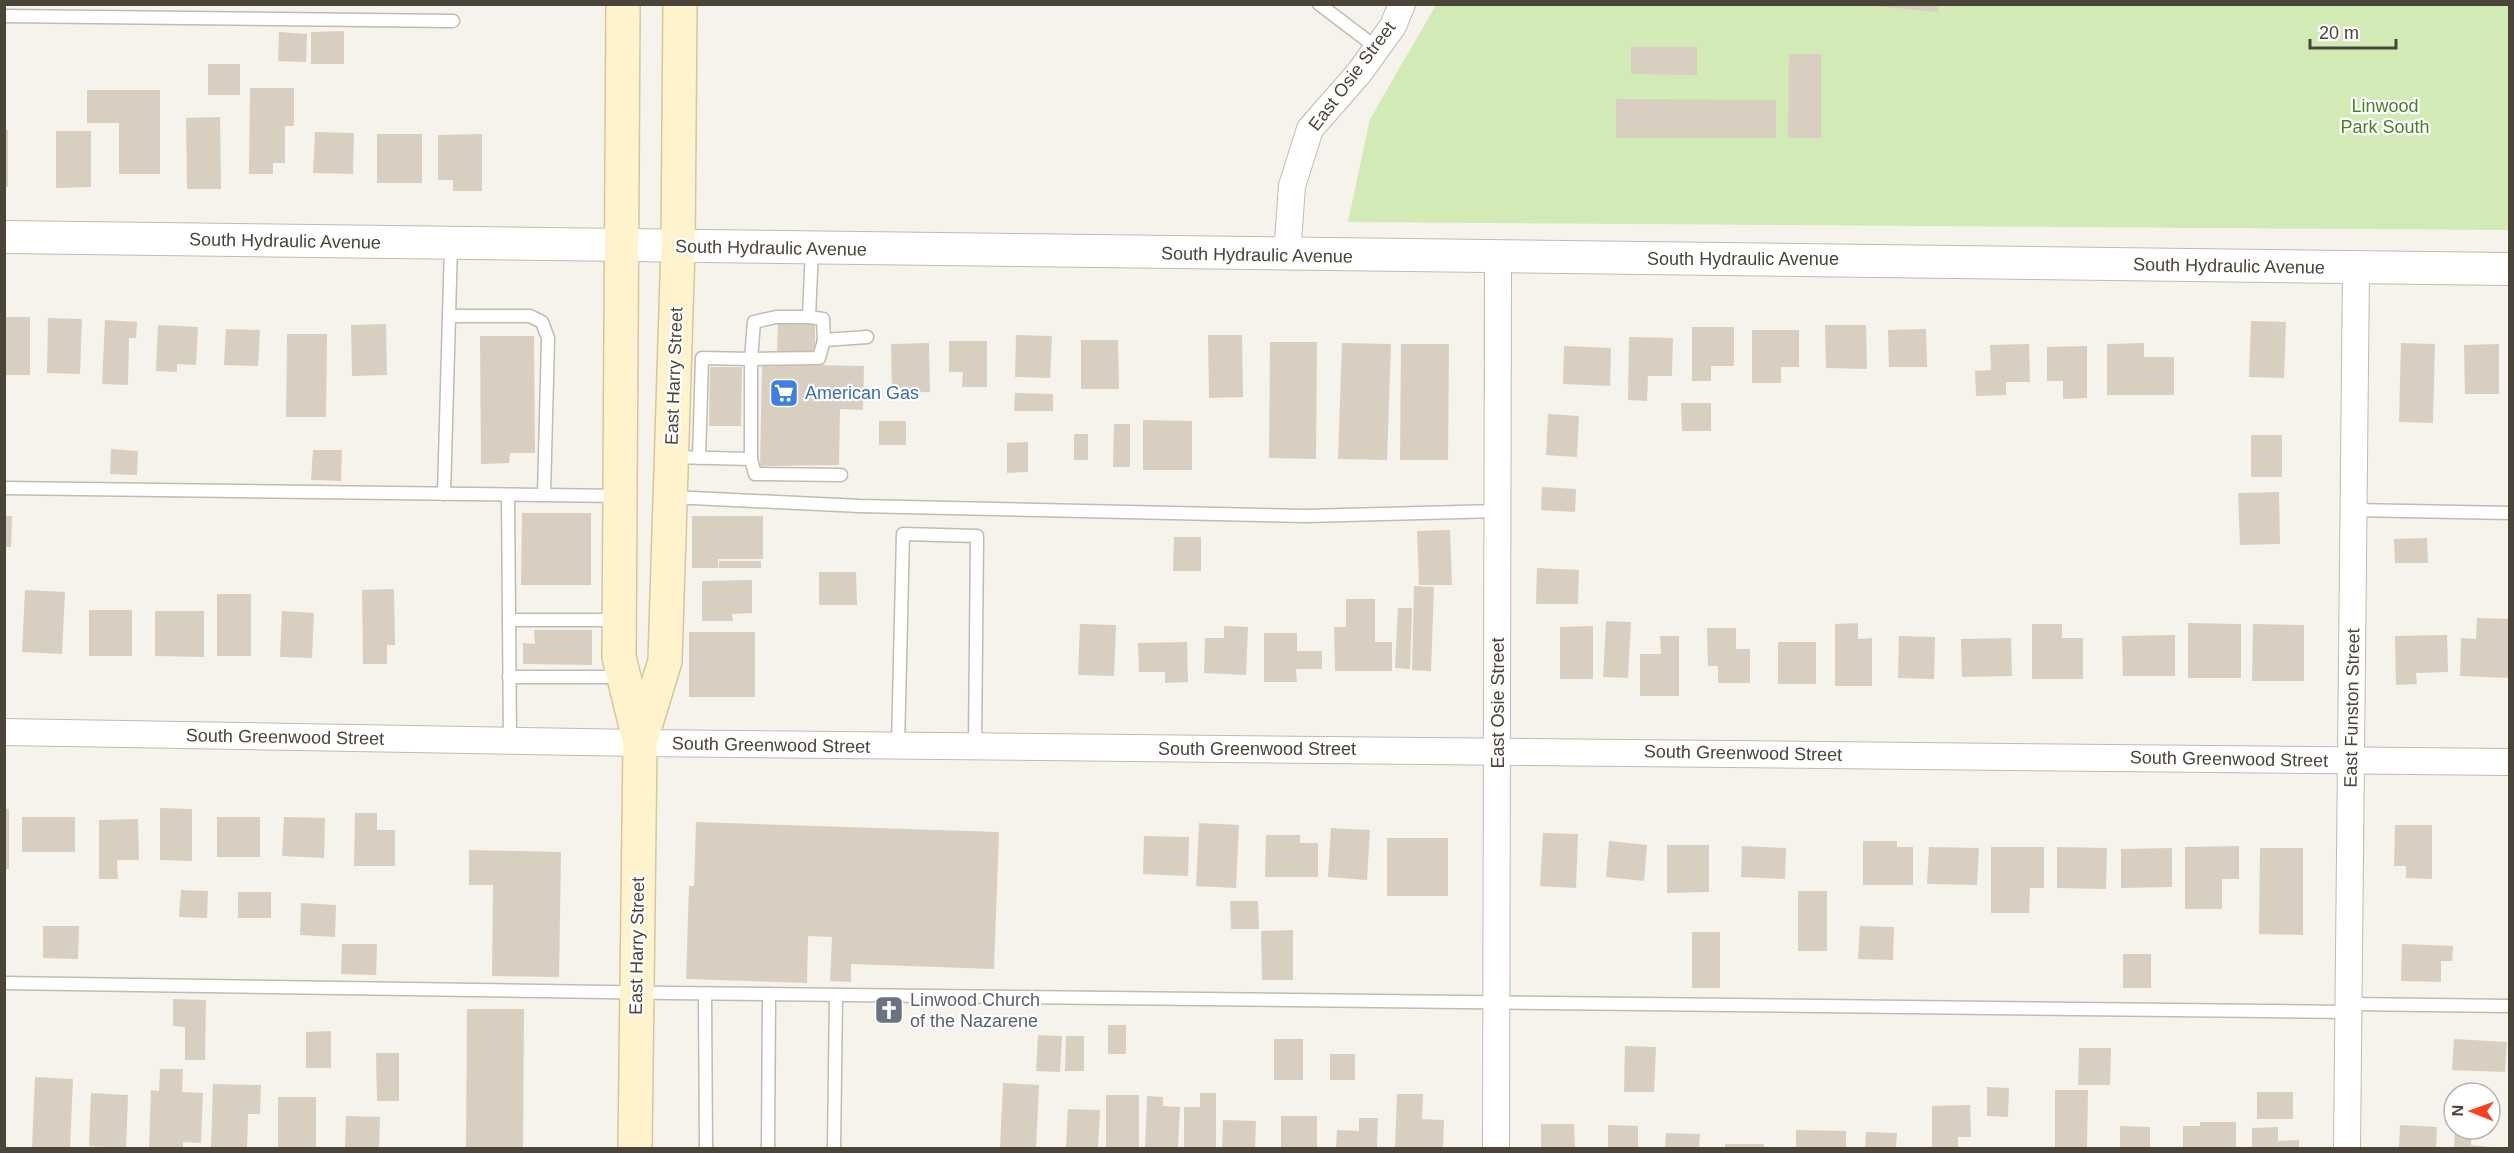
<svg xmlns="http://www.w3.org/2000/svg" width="2514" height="1153" font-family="Helvetica,sans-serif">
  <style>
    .green { fill: #d2eab5 }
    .building { fill: #d8cfc1 }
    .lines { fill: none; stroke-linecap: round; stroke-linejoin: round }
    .service-casing { stroke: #c2bbae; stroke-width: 15 }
    .minor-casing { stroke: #c2bbae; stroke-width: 28 }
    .tertiary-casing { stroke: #c2bbae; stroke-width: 34 }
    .secondary-casing { stroke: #d6c79b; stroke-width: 36 }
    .service { stroke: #fff; stroke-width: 12 }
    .minor { stroke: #fff; stroke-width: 26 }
    .tertiary { stroke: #fff; stroke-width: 32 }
    .secondary { stroke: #fff3cd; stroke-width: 33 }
    .labels { text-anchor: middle; stroke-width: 4.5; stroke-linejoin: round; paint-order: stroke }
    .street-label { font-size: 18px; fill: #4b4439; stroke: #fff }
    .park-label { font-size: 18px; fill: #4a7f2a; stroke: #fff }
    .shop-label { font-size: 18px; fill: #366cbe; stroke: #fff; text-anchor: start }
    .worship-label { font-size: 18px; fill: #5b616d; stroke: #fff; text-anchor: start }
  </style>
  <rect width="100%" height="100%" fill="#f6f3ec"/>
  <path class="green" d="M 1436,5 L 2509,5 L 2509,230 L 1348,222 L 1370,119 Z"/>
  <g class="building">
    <path d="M 1854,4 L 1939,4 L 1938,12 Z"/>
    <path d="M 344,31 L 344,64 L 311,64 L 311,32 Z"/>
    <path d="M 279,32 L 307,34 L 306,62 L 278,61 Z"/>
    <path d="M 1631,47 L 1697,47 L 1697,75 L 1631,74 Z"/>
    <path d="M 1789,54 L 1821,54 L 1821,138 L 1788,138 Z"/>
    <rect x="208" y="64" width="32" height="31"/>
    <path d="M 250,88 L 294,88 L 294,126 L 285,126 L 285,163 L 273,163 L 273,174 L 249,174 Z"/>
    <path d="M 87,90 L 160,90 L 160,174 L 119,174 L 119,123 L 87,123 Z"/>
    <path d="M 1616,99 L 1776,100 L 1776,138 L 1616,138 Z"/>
    <path d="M 220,117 L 221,189 L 187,189 L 186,118 Z"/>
    <rect x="4" y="130" width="4" height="57"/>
    <path d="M 56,131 L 91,131 L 91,187 L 56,188 Z"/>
    <path d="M 315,132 L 354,133 L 353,174 L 313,173 Z"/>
    <rect x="377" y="134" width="45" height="49"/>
    <path d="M 482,134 L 482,191 L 453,191 L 453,180 L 438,180 L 438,135 Z"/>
    <rect x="4" y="317" width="26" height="58"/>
    <path d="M 48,318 L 82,319 L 80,374 L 47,373 Z"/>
    <path d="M 105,320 L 137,322 L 136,338 L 129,338 L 128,385 L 102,384 Z"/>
    <path d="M 2251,321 L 2286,322 L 2284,378 L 2249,377 Z"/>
    <path d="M 778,323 L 815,324 L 815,355 L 777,354 Z"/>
    <path d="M 386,324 L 387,375 L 352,376 L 351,325 Z"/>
    <path d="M 158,325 L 198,327 L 196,365 L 177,364 L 177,372 L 156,371 Z"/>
    <path d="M 1825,325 L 1866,325 L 1867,369 L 1826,368 Z"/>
    <path d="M 1692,327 L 1734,327 L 1734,366 L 1711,366 L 1711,381 L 1692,381 Z"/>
    <path d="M 226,329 L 260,330 L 258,366 L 224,365 Z"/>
    <path d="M 1926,329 L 1927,367 L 1889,367 L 1888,330 Z"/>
    <path d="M 1752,330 L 1799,330 L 1799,367 L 1781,367 L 1781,383 L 1752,383 Z"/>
    <path d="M 287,334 L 327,334 L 326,417 L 286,417 Z"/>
    <path d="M 1016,335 L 1052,336 L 1050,378 L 1015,377 Z"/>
    <path d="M 1208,335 L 1242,335 L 1243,397 L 1209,398 Z"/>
    <path d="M 480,336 L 534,336 L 535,453 L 510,453 L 509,463 L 481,464 Z"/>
    <path d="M 1629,337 L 1673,338 L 1672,376 L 1648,376 L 1647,401 L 1628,400 Z"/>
    <path d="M 1081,340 L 1118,340 L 1119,389 L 1081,389 Z"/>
    <path d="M 949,341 L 987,341 L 987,387 L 962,387 L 963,372 L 949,372 Z"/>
    <path d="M 1270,342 L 1317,342 L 1316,459 L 1269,458 Z"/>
    <path d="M 929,343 L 930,392 L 892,393 L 891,344 Z"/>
    <path d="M 1342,343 L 1391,344 L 1387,460 L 1338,459 Z"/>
    <path d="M 2144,343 L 2144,357 L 2174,357 L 2174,395 L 2107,395 L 2107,344 Z"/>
    <path d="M 2401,343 L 2435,344 L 2433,423 L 2399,422 Z"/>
    <path d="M 1401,344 L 1449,344 L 1448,460 L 1400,460 Z"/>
    <path d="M 2029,344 L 2030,382 L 2006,382 L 2006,395 L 1976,396 L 1975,371 L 1991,370 L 1990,345 Z"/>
    <path d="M 2499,344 L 2499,394 L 2465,394 L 2464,345 Z"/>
    <path d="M 1564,346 L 1611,348 L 1610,386 L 1563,384 Z"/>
    <path d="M 2087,346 L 2087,398 L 2063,399 L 2063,381 L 2047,381 L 2047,347 Z"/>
    <path d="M 762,364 L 864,366 L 863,410 L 840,409 L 839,465 L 760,466 Z"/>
    <path d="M 710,367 L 742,367 L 741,426 L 709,426 Z"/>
    <path d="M 1015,393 L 1053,394 L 1053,411 L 1014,411 Z"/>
    <path d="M 1681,403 L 1711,403 L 1711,431 L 1682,431 Z"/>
    <path d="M 1548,414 L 1579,416 L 1577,457 L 1546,455 Z"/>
    <path d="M 1143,420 L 1192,421 L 1192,470 L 1143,470 Z"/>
    <rect x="879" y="421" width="27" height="24"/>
    <path d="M 1114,424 L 1130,424 L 1130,467 L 1113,467 Z"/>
    <rect x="1074" y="434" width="14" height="26"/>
    <rect x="2251" y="435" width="31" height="42"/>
    <path d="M 1028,442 L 1028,472 L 1007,473 L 1007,443 Z"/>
    <path d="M 111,449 L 138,451 L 137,475 L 110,474 Z"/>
    <path d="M 313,450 L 342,450 L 341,481 L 311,480 Z"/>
    <path d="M 1542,487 L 1576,489 L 1575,512 L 1541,510 Z"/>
    <path d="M 2279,492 L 2280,544 L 2240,545 L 2238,493 Z"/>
    <path d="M 522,513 L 591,513 L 591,585 L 521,585 Z"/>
    <path d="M 4,516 L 12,516 L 11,547 L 4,547 Z"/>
    <path d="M 692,516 L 763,516 L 763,559 L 718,559 L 718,568 L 692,568 Z"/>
    <path d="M 1450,530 L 1452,585 L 1419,585 L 1417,531 Z"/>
    <path d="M 1174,537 L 1201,537 L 1201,571 L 1173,571 Z"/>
    <path d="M 2427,538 L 2428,563 L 2395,563 L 2394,539 Z"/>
    <rect x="719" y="561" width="42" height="7"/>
    <path d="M 1537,568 L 1579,570 L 1578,604 L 1536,604 Z"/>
    <path d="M 819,572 L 856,572 L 857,605 L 819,605 Z"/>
    <path d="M 752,580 L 752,613 L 732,614 L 733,621 L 702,621 L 702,581 Z"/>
    <path d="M 1414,586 L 1434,587 L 1431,671 L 1412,670 Z"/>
    <path d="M 394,589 L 395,645 L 387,645 L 387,664 L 363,664 L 362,590 Z"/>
    <path d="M 25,590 L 65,592 L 62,654 L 22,652 Z"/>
    <rect x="217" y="594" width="34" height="62"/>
    <path d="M 1346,599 L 1375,599 L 1375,642 L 1392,642 L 1392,671 L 1335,671 L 1334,627 L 1346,627 Z"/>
    <path d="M 1398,608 L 1412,608 L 1410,669 L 1395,668 Z"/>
    <rect x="89" y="610" width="43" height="46"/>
    <path d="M 155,611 L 204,611 L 204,657 L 155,656 Z"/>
    <path d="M 282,611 L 314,613 L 312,658 L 280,657 Z"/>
    <path d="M 2477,618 L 2510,619 L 2510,678 L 2460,676 L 2461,638 L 2476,639 Z"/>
    <path d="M 1606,621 L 1631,622 L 1628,678 L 1603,677 Z"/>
    <path d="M 1858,623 L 1858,639 L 1872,638 L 1872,686 L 1835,686 L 1835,624 Z"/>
    <path d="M 2188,623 L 2241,624 L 2241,678 L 2188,678 Z"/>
    <path d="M 1080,624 L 1116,625 L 1114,676 L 1078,675 Z"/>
    <path d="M 2032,624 L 2062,624 L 2062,638 L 2083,638 L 2083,679 L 2032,679 Z"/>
    <path d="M 2253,624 L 2304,625 L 2304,681 L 2252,681 Z"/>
    <path d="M 1224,626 L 1248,627 L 1246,675 L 1204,673 L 1205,638 L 1224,638 Z"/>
    <path d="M 1593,626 L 1593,679 L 1560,679 L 1560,627 Z"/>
    <path d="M 1707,628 L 1736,628 L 1736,649 L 1750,649 L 1750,683 L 1718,683 L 1718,666 L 1708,666 Z"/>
    <path d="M 534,630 L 592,630 L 592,665 L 523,664 L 523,643 L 535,644 Z"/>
    <rect x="689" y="632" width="66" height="65"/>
    <path d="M 1264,633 L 1297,633 L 1297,651 L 1322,651 L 1322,669 L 1296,669 L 1297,682 L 1264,682 Z"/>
    <path d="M 2175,635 L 2175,676 L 2123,676 L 2122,636 Z"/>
    <path d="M 2447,635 L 2448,672 L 2416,673 L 2417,684 L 2396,685 L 2395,636 Z"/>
    <path d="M 1660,636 L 1679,636 L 1679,696 L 1640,696 L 1640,654 L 1661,654 Z"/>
    <path d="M 1899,636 L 1935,637 L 1934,679 L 1898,678 Z"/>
    <path d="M 2011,638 L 2012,676 L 1962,677 L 1961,639 Z"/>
    <path d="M 1187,642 L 1188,682 L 1165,683 L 1165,672 L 1139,672 L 1138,643 Z"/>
    <rect x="1778" y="642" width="38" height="42"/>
    <path d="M 160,808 L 192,809 L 192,861 L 160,860 Z"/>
    <rect x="4" y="809" width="5" height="60"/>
    <path d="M 355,813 L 377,813 L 377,830 L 395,830 L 395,866 L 354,866 Z"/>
    <rect x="22" y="817" width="53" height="35"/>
    <rect x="217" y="817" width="43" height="40"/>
    <path d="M 284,817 L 325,818 L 324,858 L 282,856 Z"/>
    <path d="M 138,819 L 139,860 L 117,860 L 118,879 L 99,879 L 99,820 Z"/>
    <path d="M 696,822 L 999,832 L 994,969 L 851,964 L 851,982 L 830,981 L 832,937 L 808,936 L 807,983 L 686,979 L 689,886 L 694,886 Z"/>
    <path d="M 1199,823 L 1239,825 L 1236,888 L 1196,886 Z"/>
    <path d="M 2395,825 L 2432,825 L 2432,879 L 2406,878 L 2406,866 L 2394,866 Z"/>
    <path d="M 1331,828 L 1370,830 L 1367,880 L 1328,877 Z"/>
    <path d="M 1543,833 L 1578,834 L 1576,888 L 1540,886 Z"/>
    <path d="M 1266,835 L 1300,835 L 1300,843 L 1318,843 L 1318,877 L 1265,877 Z"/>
    <path d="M 1144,836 L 1189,837 L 1188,876 L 1143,874 Z"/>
    <rect x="1387" y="838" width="61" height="58"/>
    <path d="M 1609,841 L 1647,845 L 1644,881 L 1606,877 Z"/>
    <path d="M 1863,841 L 1897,841 L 1897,847 L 1913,847 L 1913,885 L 1863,885 Z"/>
    <path d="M 1667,845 L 1709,845 L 1709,892 L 1667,893 Z"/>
    <path d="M 1742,846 L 1786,848 L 1785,879 L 1741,877 Z"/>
    <path d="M 2239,846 L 2239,879 L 2222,879 L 2222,909 L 2185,909 L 2185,847 Z"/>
    <path d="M 1929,847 L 1979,848 L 1977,885 L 1927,884 Z"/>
    <path d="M 1991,847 L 2044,847 L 2044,888 L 2030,888 L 2029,913 L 1991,913 Z"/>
    <path d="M 2057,847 L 2107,848 L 2106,889 L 2057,888 Z"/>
    <path d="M 2172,848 L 2172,887 L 2121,888 L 2121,849 Z"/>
    <path d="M 2260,848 L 2303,848 L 2303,935 L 2259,934 Z"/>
    <path d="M 469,850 L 561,852 L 559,977 L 492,976 L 493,885 L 469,885 Z"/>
    <path d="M 181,890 L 208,891 L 207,918 L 179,917 Z"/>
    <rect x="1798" y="891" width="29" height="60"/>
    <rect x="238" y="892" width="33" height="26"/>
    <path d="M 1230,901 L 1258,901 L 1259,929 L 1231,929 Z"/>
    <path d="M 301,903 L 336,905 L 335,937 L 300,935 Z"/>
    <path d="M 43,926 L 79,926 L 78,959 L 43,958 Z"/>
    <path d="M 1860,926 L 1894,927 L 1893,960 L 1858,959 Z"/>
    <path d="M 1293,930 L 1293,980 L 1262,980 L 1261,931 Z"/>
    <rect x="1692" y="932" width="28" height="56"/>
    <path d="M 342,944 L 377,944 L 376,975 L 341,974 Z"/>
    <path d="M 2402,944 L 2453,946 L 2452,961 L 2441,961 L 2441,982 L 2401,981 Z"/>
    <rect x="2123" y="954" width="28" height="34"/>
    <path d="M 173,999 L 206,1000 L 205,1060 L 185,1060 L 185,1027 L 173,1026 Z"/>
    <path d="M 467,1009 L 524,1009 L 523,1148 L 466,1148 Z"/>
    <rect x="1108" y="1025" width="18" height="29"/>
    <path d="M 331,1031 L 331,1068 L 306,1068 L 306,1032 Z"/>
    <path d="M 1038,1035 L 1062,1036 L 1060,1072 L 1036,1071 Z"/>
    <path d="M 1066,1036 L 1084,1036 L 1084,1071 L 1065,1071 Z"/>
    <rect x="1274" y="1039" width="29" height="41"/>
    <path d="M 2454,1039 L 2507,1042 L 2505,1072 L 2452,1070 Z"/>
    <path d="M 1625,1046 L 1656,1047 L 1654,1092 L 1624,1092 Z"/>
    <path d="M 2079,1048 L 2111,1048 L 2110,1085 L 2078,1085 Z"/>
    <path d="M 376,1053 L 399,1053 L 399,1101 L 377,1101 Z"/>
    <rect x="1330" y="1054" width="25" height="26"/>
    <path d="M 160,1069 L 183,1069 L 182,1092 L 203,1093 L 201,1143 L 183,1142 L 183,1148 L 149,1148 L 151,1090 L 159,1091 Z"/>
    <path d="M 35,1077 L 73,1079 L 70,1148 L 32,1148 Z"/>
    <path d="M 1003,1083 L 1039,1085 L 1036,1148 L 1000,1148 Z"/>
    <path d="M 213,1084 L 261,1085 L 260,1114 L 248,1114 L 247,1148 L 211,1147 Z"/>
    <path d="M 1987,1087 L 2009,1088 L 2008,1117 L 1987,1116 Z"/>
    <path d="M 2055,1090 L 2088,1090 L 2087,1148 L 2055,1148 Z"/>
    <rect x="2257" y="1092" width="36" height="27"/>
    <path d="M 91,1093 L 128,1095 L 126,1148 L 89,1146 Z"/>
    <path d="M 1200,1093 L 1216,1093 L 1216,1148 L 1184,1148 L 1184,1107 L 1200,1107 Z"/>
    <path d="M 1397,1094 L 1423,1094 L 1422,1119 L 1444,1120 L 1443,1148 L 1395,1148 Z"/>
    <rect x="1106" y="1095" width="33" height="53"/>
    <path d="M 1147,1096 L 1163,1097 L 1163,1106 L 1180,1107 L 1178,1148 L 1145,1148 Z"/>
    <rect x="278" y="1097" width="38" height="51"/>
    <path d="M 1970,1105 L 1971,1137 L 1958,1137 L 1958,1148 L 1932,1148 L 1932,1106 Z"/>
    <path d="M 1068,1109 L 1100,1110 L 1098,1148 L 1066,1148 Z"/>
    <path d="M 346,1116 L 380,1117 L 379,1148 L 345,1148 Z"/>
    <rect x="1281" y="1116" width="36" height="32"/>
    <path d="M 1359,1118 L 1378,1118 L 1377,1148 L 1336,1148 L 1337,1130 L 1359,1131 Z"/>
    <path d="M 1223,1120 L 1256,1121 L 1255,1148 L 1222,1148 Z"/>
    <path d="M 2200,1122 L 2236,1122 L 2236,1148 L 2183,1148 L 2183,1126 L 2200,1126 Z"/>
    <path d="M 1541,1124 L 1574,1124 L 1575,1148 L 1541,1148 Z"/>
    <path d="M 1608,1125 L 1638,1126 L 1638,1148 L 1608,1148 Z"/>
    <path d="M 2400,1125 L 2437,1127 L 2436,1148 L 2399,1148 Z"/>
    <path d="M 2120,1126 L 2150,1127 L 2150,1148 L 2120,1148 Z"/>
    <path d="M 2278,1127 L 2278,1141 L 2299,1140 L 2299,1148 L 2252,1148 L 2252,1128 Z"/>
    <path d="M 2455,1129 L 2472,1129 L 2471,1145 L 2500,1148 L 2454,1148 Z"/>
    <path d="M 1796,1130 L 1846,1131 L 1846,1148 L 1796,1148 Z"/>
    <path d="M 1866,1132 L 1897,1133 L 1896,1148 L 1865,1148 Z"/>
    <path d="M 1666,1133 L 1700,1134 L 1699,1148 L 1665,1148 Z"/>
    <rect x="1725" y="1144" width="39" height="4"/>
  </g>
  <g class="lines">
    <g class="service-casing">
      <g id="service">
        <path d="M 1319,4 L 1377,48"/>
        <path d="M 4,16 L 453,21"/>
        <path d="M 812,249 L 809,317 L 823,319 L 824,340 L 867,337"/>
        <path d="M 449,316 L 530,316 L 542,322 L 548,338 L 544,495"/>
        <path d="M 673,457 L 751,459 L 751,359 L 819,358 L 824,340"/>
        <path d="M 699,458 L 702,358 L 751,359 L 754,322 L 776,317 L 809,317"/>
        <path d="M 751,459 L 755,474 L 841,475"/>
        <path d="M 4,488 L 619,496"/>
        <path d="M 444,494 L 451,245"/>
        <path d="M 508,495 L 510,741"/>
        <path d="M 672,497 L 860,506 L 1306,516 L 1498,511"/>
        <path d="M 2354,510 L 2510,513"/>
        <path d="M 509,620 L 618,620"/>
        <path d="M 509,677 L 622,677"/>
        <path d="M 898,746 L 903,534 L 977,536 L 975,746"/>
        <path d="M 4,983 L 670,993 L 2349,1012"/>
        <path d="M 705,994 L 706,1148"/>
        <path d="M 2349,1004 L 2510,1006"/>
        <path d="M 768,1148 L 769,994"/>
        <path d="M 834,1148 L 836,995"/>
      </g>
    </g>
    <g class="minor-casing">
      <g id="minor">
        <path d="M 1287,255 L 1292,186 L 1310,129 L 1359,73 L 1393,26 L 1402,4"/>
        <path d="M 4,732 L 640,743 L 2510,762"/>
        <path d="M 1496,1148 L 1498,258"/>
        <path d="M 2347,1148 L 2356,268"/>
      </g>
    </g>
    <g class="tertiary-casing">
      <path id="tertiary" d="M 4,237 L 2510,269"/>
    </g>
    <g class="secondary-casing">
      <g id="secondary">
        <path d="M 623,4 L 619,657 L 640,743 L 635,1148"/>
        <path d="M 640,743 L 665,661 L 678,247 L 680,4"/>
      </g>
    </g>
    <use href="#service" class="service"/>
    <use href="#minor" class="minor"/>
    <use href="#tertiary" class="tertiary"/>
    <use href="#secondary" class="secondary"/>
  </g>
  <defs>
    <g id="supermarket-square" transform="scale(1.5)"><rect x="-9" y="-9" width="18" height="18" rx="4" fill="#3f7fe0" stroke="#fff"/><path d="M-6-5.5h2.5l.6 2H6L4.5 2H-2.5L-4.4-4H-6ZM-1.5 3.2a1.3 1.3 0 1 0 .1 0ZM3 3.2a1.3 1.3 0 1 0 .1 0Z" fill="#fff"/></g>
    <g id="church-square" transform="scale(1.5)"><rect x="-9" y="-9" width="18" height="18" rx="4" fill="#6b7280" stroke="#fff"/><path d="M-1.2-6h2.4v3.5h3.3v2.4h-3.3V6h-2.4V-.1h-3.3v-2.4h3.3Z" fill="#fff"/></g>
  </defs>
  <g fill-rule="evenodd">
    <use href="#supermarket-square" x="784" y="393"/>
    <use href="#church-square" x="889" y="1010"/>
  </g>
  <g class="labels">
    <g class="street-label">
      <text transform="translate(1352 76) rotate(-53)" y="6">East Osie Street</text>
      <text transform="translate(285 241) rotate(1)" y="6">South Hydraulic Avenue</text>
      <text transform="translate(771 248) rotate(1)" y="6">South Hydraulic Avenue</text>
      <text transform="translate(1257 255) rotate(1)" y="6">South Hydraulic Avenue</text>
      <text x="1743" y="265">South Hydraulic Avenue</text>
      <text transform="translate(2229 266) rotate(1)" y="6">South Hydraulic Avenue</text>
      <text transform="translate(674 376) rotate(-88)" y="6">East Harry Street</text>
      <text transform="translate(1498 703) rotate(-90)" y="6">East Osie Street</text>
      <text transform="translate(2352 708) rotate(-89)" y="6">East Funston Street</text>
      <text transform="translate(285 737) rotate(1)" y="6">South Greenwood Street</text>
      <text transform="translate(771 745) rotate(1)" y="6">South Greenwood Street</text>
      <text x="1257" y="755">South Greenwood Street</text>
      <text transform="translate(1743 753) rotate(1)" y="6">South Greenwood Street</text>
      <text transform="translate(2229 759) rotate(1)" y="6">South Greenwood Street</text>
      <text transform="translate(637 946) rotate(-89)" y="6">East Harry Street</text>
    </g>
    <g class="park-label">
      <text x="2385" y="112">Linwood<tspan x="2385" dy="21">Park South</tspan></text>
    </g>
    <g class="shop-label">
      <text x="805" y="399">American Gas</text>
    </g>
    <g class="worship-label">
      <text x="910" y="1006">Linwood Church<tspan x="910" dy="21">of the Nazarene</tspan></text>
    </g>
  </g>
  <rect width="2514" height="1153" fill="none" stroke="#4b4439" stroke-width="12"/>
  <g transform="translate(2472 1111) rotate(271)"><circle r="28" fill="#ffffff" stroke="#b7b4b0" stroke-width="1.5"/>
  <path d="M0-4.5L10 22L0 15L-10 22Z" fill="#fc3f1d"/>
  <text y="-9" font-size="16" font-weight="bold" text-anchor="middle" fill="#4b4439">N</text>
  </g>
  <path d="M2310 39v9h86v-9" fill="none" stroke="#4b4439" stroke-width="3"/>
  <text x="2319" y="39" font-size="18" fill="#4b4439" stroke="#ffffff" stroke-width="4.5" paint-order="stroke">20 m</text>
</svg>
